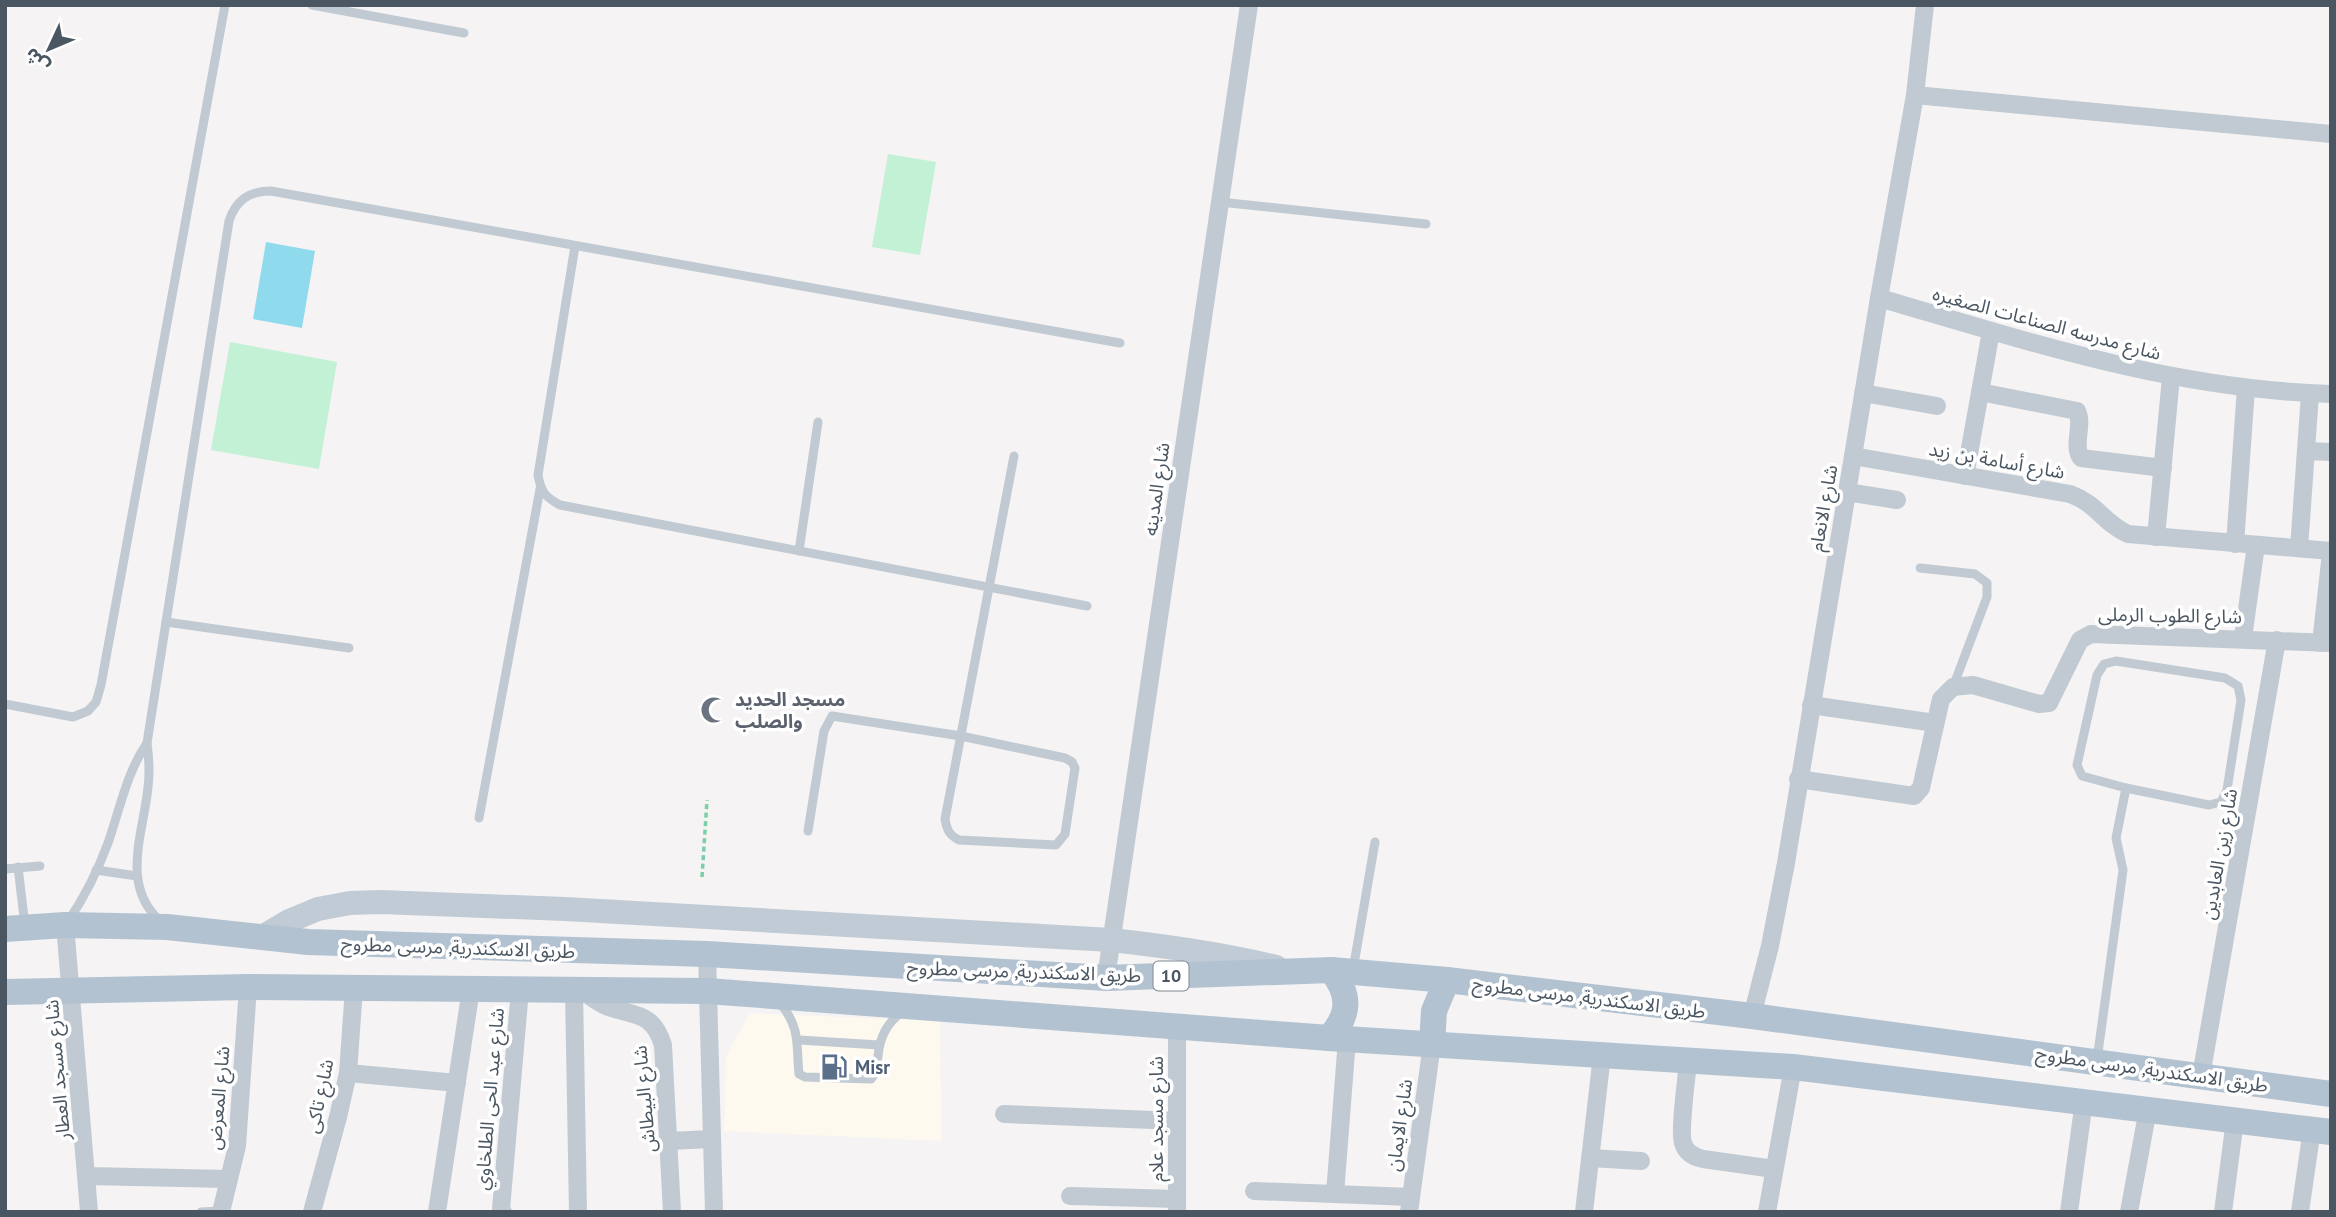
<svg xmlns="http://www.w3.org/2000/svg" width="2336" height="1217" font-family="'PT Sans','Noto Sans Arabic',sans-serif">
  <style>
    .commercial { fill: #fdf9ef }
    .green { fill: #c3f1d5 }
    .water { fill: #90daee }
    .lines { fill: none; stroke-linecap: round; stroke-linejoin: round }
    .path { stroke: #7ad0a6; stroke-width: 3.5; stroke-dasharray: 5 3.5; stroke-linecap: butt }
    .service { stroke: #c1cad2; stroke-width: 9 }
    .minor { stroke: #c1cad2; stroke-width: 18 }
    .secondary { stroke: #c1cbd6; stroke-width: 24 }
    .primary { stroke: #b3c2d1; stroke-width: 26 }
    .labels { text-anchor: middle; stroke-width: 7; stroke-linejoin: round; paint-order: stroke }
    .shield { fill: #fff; stroke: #808990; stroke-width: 2 }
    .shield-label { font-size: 18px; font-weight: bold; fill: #4a5661 }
    .street-label { font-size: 19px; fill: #4a5661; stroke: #fff }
    .worship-label { font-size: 19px; font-weight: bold; fill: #5b616d; stroke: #fff; text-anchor: start }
    .service-label { font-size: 19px; font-weight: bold; fill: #4e5e75; stroke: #fff; text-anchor: start }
  </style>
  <rect width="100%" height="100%" fill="#f5f3f3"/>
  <path class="commercial" d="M 750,1013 L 940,1021 L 941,1141 L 724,1131 L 726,1056 Z"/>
  <g class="green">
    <path d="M 888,154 L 936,162 L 920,255 L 872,247 Z"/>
    <path d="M 230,342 L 337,362 L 319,469 L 211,450 Z"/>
  </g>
  <path class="water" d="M 266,242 L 315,251 L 302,328 L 253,319 Z"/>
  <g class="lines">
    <path class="path" d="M 702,877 L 707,800"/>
    <g class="service">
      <path d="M 312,5 L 464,33"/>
      <path d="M 1220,202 L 1426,224"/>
      <path d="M 575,246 L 538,475 C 541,492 545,497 560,505 L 1087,606"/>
      <path d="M 799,551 L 818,422"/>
      <path d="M 1920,568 L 1975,574 L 1987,583 L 1987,597 L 1953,687"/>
      <path d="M 166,622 L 349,648"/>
      <path d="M 2116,661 L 2225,678 L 2238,686 L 2241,700 L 2227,790 L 2221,802 L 2209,805 L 2126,788 L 2082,776 L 2077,765 L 2097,675 L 2104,664 Z"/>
      <path d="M 5,704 L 73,717 L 88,711 L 96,702 L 101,685 L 225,5"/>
      <path d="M 479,818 L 540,489"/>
      <path d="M 808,831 L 824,731 L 832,716 L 961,736 L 1065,758 L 1072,762 L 1075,768 L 1065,834 L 1056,845 L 959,840 C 949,835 947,830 945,819 C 968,698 991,577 1014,456"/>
      <path d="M 18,867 L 25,926"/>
      <path d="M 5,869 L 40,866"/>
      <path d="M 96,870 L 137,876"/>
      <path d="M 69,920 C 85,896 98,870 108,843 C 120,809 126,774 147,743"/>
      <path d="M 159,920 C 120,884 144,831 148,787 C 150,772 149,758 147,743 L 229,221 C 236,200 249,191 271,191 L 1120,343"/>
      <path d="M 1353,970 L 1375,842"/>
      <path d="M 780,1003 C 801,1028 796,1045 799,1074 L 805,1077 L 871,1079 C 877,1072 877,1065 878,1056 C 880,1036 887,1023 903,1011"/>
      <path d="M 799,1040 L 879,1045"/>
      <path d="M 2097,1060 L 2123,870 L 2116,838 L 2126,788"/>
      <path d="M 201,1212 L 221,1211"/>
    </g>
    <g class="minor">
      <path d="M 1915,95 L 2331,134"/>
      <path d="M 1879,298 C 2031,342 2170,389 2331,394"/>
      <path d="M 1980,392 L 2077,411 C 2084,425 2072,445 2081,458 L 2163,468"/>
      <path d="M 1863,393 L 1937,406"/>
      <path d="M 2306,451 L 2331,452"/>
      <path d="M 1853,456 L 2070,494 C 2098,504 2103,523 2128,534 L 2331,551"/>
      <path d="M 1965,476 L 1991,331"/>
      <path d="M 1847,492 L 1897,500"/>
      <path d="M 2156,537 L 2171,377"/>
      <path d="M 2235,544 L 2246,388"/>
      <path d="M 2299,548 L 2310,394"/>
      <path d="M 2243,638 L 2256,545"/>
      <path d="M 2321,643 L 2331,553"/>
      <path d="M 1811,705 L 1935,723"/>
      <path d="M 1798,779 L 1914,796 L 1921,788 L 1941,699 L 1953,687 L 1973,685 L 2039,704 L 2049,703 L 2080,640 L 2091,634 L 2331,643"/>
      <path d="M 65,925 L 89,1212"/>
      <path d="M 707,954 L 714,1212"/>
      <path d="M 1106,978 L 1249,5"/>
      <path d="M 574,990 L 578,1212"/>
      <path d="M 582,990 C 589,996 597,1002 606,1006 C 634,1017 652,1010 663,1045 L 672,1212"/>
      <path d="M 1752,1016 L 1770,946 L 1786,863 L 1879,298 L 1915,95 L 1925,5"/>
      <path d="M 1688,1061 C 1687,1077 1679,1130 1683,1143 C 1686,1153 1694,1157 1703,1159 L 1774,1169"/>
      <path d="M 348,1073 L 457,1083"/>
      <path d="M 2201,1076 L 2277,640"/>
      <path d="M 1004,1114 L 1177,1121"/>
      <path d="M 669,1141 L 711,1139"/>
      <path d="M 1590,1158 L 1641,1161"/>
      <path d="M 87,1176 L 228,1179"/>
      <path d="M 1254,1191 L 1411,1197"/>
      <path d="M 1335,1194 L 1347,1039"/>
      <path d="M 1070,1196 L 1177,1199"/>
      <path d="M 221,1212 L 237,1146 L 248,987"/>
      <path d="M 312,1212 L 338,1117 L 348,1073 L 354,988"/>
      <path d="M 437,1212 L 471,989"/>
      <path d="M 503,1212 L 501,1209 L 520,990"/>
      <path d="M 1177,1212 L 1177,1026"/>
      <path d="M 1409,1212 L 1432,1044"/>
      <path d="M 1584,1212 L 1602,1055"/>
      <path d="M 1767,1212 L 1793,1067"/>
      <path d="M 2069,1212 L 2084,1101"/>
      <path d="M 2129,1212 L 2148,1109"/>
      <path d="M 2223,1212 L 2235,1120"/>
      <path d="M 2300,1212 L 2312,1129"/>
    </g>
    <path class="secondary" d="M 262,937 L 289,921 L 318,909 L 350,903 L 381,902 L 565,909 L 1111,940 C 1166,946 1222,954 1276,967"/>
    <g class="primary">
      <path d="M 5,929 L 65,925 L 167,927 L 308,942 L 707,954 L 1106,978 L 1331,970 L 1447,980 L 1752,1016 L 2331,1094"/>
      <path d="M 5,992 L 248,987 L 707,991 L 1329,1038 L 1793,1067 L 2331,1132"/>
      <path d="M 1329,1038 C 1350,1015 1351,995 1331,970"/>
      <path d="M 1432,1044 L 1434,1011 L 1447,980"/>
    </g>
  </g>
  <defs>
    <g id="mosque-bare" transform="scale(2.1)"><path d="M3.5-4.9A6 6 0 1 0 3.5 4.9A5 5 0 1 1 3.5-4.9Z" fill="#6b7280" stroke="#fff" stroke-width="2.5" paint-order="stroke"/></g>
    <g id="fuel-bare" transform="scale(2.1)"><path d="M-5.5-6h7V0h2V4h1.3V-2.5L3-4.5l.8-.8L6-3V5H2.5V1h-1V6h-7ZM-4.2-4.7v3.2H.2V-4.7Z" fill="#5c6f8a" stroke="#fff" stroke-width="2.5" paint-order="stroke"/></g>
  </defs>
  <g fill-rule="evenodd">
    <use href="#mosque-bare" x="714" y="710"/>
    <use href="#fuel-bare" x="834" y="1067"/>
  </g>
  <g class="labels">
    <rect class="shield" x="1153.5" y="961.5" width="35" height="29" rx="5"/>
    <g class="shield-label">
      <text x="1171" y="982">10</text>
    </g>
    <g class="street-label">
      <text transform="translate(2047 323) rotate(15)" y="7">شارع مدرسه الصناعات الصغيره</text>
      <text transform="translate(1997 460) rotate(10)" y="7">شارع أسامة بن زيد</text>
      <text transform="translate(1156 489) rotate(-82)" y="7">شارع المدينه</text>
      <text transform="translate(1823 508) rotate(-80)" y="7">شارع الانعام</text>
      <text transform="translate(2170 615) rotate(1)" y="7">شارع الطوب الرملى</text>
      <text transform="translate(2219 854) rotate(-80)" y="7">شارع زين العابدين</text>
      <text transform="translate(458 947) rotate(2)" y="7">طريق الاسكندرية, مرسى مطروح</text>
      <text transform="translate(1024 971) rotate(2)" y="7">طريق الاسكندرية, مرسى مطروح</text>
      <text transform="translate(1589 997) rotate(7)" y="7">طريق الاسكندرية, مرسى مطروح</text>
      <text transform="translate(2152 1069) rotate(8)" y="7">طريق الاسكندرية, مرسى مطروح</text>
      <text transform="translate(57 1070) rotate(-95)" y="7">شارع مسجد العطار</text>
      <text transform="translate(319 1096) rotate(-78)" y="7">شارع تاكى</text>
      <text transform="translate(218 1098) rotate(-85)" y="7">شارع المعرض</text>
      <text transform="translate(489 1099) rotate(-85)" y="7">شارع عبد الحى الطلخاوي</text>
      <text transform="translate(644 1099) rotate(-95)" y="7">شارع البيطاش</text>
      <text transform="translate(1156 1119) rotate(-90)" y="7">شارع مسجد علام</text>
      <text transform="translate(1399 1125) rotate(-82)" y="7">شارع الايمان</text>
    </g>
    <g class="worship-label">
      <text x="735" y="706">مسجد الحديد<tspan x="735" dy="22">والصلب</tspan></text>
    </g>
    <g class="service-label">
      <text x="855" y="1074">Misr</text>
    </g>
  </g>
  <rect width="2336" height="1217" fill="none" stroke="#4a5661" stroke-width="14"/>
  <g transform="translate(49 49) rotate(226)" stroke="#ffffff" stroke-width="5" paint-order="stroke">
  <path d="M0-5L12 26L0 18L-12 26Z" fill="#4a5661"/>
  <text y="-10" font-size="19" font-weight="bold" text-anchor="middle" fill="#4a5661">ش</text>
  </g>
</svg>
